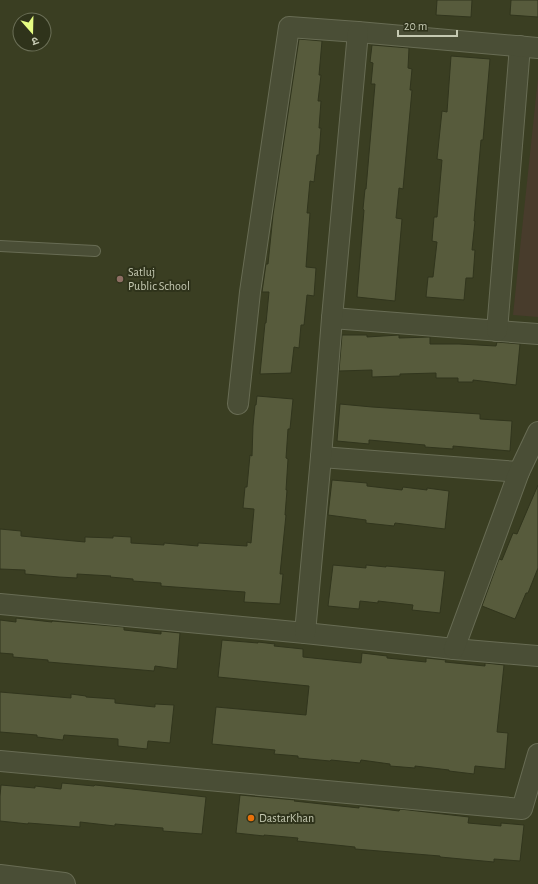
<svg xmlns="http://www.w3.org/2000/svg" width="538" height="884" font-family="'Alegreya Sans','Noto Sans Devanagari',sans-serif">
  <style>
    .green { fill: #483c2c }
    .building { fill: #575b3c; stroke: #31351d }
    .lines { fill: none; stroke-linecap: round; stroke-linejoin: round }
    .service-casing { stroke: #686c54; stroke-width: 12 }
    .minor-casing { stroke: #686c54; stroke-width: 22 }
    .tertiary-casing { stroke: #686c54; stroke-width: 24 }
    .service { stroke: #4a4e36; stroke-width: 10 }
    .minor { stroke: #4a4e36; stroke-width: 20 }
    .tertiary { stroke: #4a4e36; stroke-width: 22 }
    .education-dot { fill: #8d6e63; stroke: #2f331b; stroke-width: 1.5 }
    .food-dot { fill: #e8710a; stroke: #2f331b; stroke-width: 1.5 }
    .labels { text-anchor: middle; stroke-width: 4; stroke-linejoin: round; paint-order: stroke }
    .poi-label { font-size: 12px; fill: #c5c9b2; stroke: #2f331b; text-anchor: start }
  </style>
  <rect width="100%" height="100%" fill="#3a3e22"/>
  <path class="green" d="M 538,78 L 538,317 L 513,315 Z"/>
  <g class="building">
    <path d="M 437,0 L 472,0 L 471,17 L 436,15 Z"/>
    <path d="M 511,0 L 538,0 L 538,17 L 510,15 Z"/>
    <path d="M 299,39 L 322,41 L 319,75 L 321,75 L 318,101 L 321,101 L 319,128 L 321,128 L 319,155 L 317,155 L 314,182 L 310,181 L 307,213 L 310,213 L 306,267 L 316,268 L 314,296 L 307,295 L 304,325 L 301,325 L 299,348 L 294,347 L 291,373 L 260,374 L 265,323 L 266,323 L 269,292 L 262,292 L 266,264 L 268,264 L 273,215 Z"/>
    <path d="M 372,45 L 409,48 L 408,68 L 412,69 L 410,90 L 412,90 L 403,189 L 399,188 L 396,218 L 402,219 L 395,301 L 357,297 L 364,210 L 363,209 L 365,189 L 366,189 L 375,84 L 371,84 L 373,63 L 370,62 Z"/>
    <path d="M 451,56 L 490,59 L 483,140 L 481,140 L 474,221 L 475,221 L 472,250 L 475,250 L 473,278 L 466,278 L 464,300 L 426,297 L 428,277 L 433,277 L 437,242 L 432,241 L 434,217 L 437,217 L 442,160 L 437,159 L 442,111 L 447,112 Z"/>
    <path d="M 342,335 L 367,335 L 367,337 L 399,335 L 399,338 L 430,337 L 430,344 L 459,344 L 496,346 L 497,342 L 520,344 L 516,385 L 473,380 L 473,382 L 458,382 L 458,378 L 436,378 L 436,373 L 400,374 L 400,376 L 372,377 L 372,370 L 339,371 Z"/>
    <path d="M 257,396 L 293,399 L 290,429 L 288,429 L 286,458 L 288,459 L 286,490 L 287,490 L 285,515 L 286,515 L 280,574 L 283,574 L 280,604 L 244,602 L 245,592 L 161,586 L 161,583 L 133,581 L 133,579 L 110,577 L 111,576 L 77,574 L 77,578 L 59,577 L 25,574 L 25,570 L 0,569 L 0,529 L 21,531 L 21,536 L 85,542 L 85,537 L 113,538 L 113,536 L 131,537 L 131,543 L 164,545 L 164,543 L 198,546 L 198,543 L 247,546 L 247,542 L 251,543 L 254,509 L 243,508 L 245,487 L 247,487 L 250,455 L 252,456 L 253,426 L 255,405 L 256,405 Z"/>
    <path d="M 340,404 L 372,407 L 480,414 L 480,419 L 512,421 L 510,451 L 453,446 L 453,449 L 425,447 L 425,445 L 369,440 L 369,444 L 337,441 Z"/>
    <path d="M 332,480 L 367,483 L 367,486 L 402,490 L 403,487 L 427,490 L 427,488 L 449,491 L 445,529 L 395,523 L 394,526 L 366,523 L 366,520 L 328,515 Z"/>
    <path d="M 538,485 L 538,568 L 528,593 L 526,593 L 515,619 L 482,606 L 499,559 L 502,560 L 513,533 L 517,534 Z"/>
    <path d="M 333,565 L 366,568 L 366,565 L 386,567 L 386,566 L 445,571 L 440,613 L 412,610 L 413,605 L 378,601 L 378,603 L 360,601 L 359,609 L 328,606 Z"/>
    <path d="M 16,618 L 52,622 L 52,621 L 124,627 L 124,630 L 161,634 L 161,631 L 180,633 L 177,669 L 155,666 L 154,671 L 48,662 L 48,660 L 13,657 L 13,654 L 0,653 L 0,620 L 16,622 Z"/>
    <path d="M 222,640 L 258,643 L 258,642 L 275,644 L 274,646 L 303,649 L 303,657 L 361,663 L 362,653 L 387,656 L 387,658 L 426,662 L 426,658 L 446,660 L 445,662 L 485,666 L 485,663 L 504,665 L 497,732 L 508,733 L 505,769 L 475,766 L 474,774 L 449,771 L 449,770 L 415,766 L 415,768 L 390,766 L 390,764 L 361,760 L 360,763 L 331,760 L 330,761 L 298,758 L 298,756 L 274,754 L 275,750 L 212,744 L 216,707 L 306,715 L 309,686 L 218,677 Z"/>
    <path d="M 0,692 L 71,698 L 71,694 L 86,696 L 86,697 L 115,699 L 115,703 L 155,707 L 155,704 L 174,705 L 170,743 L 148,741 L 147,749 L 118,746 L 118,739 L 64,735 L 63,740 L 37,737 L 37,735 L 0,732 Z"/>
    <path d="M 62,783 L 94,786 L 95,785 L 206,797 L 202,834 L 163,831 L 163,828 L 115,824 L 115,826 L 80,822 L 80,827 L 28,823 L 28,824 L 0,821 L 0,796 L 1,785 L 35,788 L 35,786 L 61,789 Z"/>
    <path d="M 240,795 L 295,800 L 294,801 L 359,808 L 359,806 L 399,811 L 400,809 L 469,817 L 468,823 L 501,826 L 501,823 L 524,825 L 520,861 L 494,859 L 494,862 L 440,857 L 440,856 L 355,849 L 355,847 L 297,841 L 298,838 L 264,835 L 264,836 L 236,833 Z"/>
  </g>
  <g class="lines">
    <g class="service-casing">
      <path id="service" d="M 0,246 L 95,251"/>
    </g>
    <g class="minor-casing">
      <g id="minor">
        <path d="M 332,318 L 538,334"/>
        <path d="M 497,331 L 520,46"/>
        <path d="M 238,404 L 250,292 L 289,27 L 358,32 L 538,48"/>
        <path d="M 321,457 L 519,472"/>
        <path d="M 0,604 L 305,633 L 454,649 L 538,656"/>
        <path d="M 305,633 L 321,457 L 332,318 L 358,32"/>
        <path d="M 454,649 L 519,472 L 538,432"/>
        <path d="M 0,761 L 522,809 L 538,754"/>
      </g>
    </g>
    <g class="tertiary-casing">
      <path id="tertiary" d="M 0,876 L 64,884"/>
    </g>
    <use href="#service" class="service"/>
    <use href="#minor" class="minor"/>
    <use href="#tertiary" class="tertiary"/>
  </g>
  <circle class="education-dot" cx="120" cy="279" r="4"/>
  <circle class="food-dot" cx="251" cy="818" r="4"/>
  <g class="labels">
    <g class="poi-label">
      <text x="128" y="276">Satluj<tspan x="128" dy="14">Public School</tspan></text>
      <text x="259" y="822">DastarKhan</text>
    </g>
  </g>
  <g transform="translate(32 32) rotate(160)"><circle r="19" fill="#2f331b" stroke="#6b6f57"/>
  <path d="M0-3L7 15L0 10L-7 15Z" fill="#e6fd83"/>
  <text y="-6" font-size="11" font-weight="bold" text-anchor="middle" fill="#c5c9b2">उ</text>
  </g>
  <path d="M398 30v6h59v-6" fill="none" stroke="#c5c9b2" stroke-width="2"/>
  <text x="404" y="30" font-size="12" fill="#c5c9b2" stroke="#2f331b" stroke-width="3" paint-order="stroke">20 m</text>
</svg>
